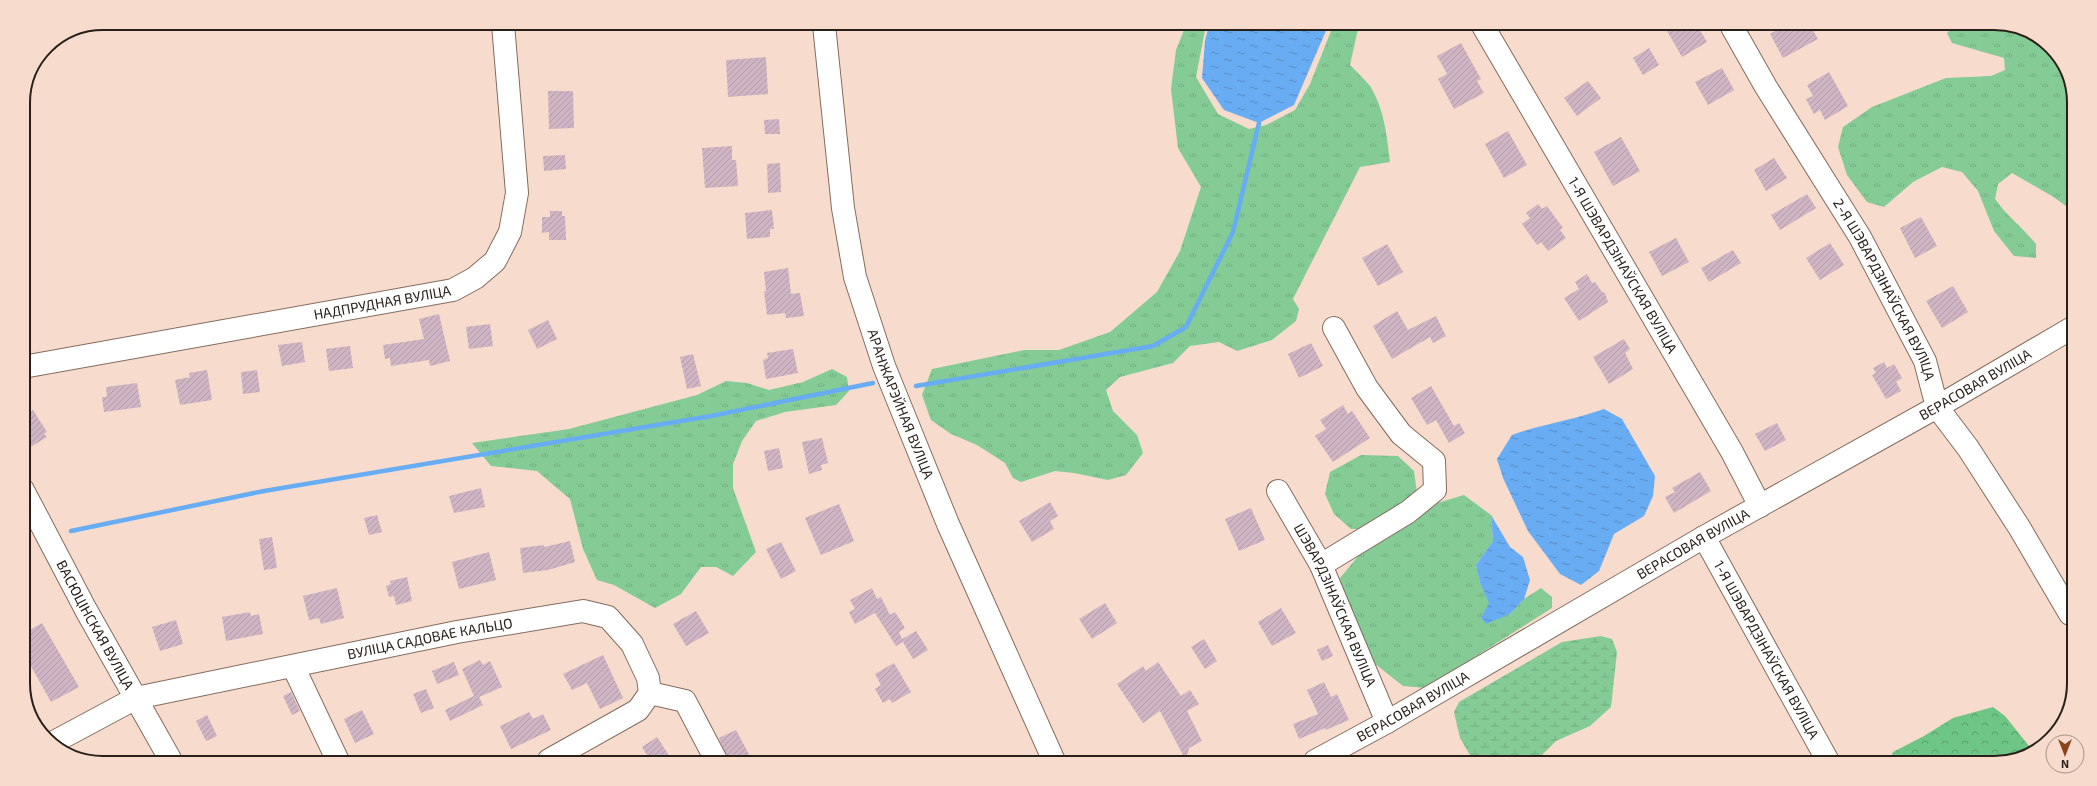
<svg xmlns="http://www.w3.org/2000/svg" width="2097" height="786" font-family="'Exo 2',sans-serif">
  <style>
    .grass { fill: url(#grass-tufts) }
    .forest { fill: url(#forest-crowns) }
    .wetland { fill: url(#wetland-marsh) }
    .water { fill: url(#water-ripples) }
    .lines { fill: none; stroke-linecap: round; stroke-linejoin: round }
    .stream { stroke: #68adf4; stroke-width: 4.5 }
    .building { fill: url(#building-hatch) }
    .minor-casing { stroke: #836c5f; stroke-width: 24 }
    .minor { stroke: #fff; stroke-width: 22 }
    .labels { text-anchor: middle; stroke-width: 4; stroke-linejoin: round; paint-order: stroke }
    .street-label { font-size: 14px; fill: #29201a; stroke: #f7dccd }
    .rim { fill: none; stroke: #29201a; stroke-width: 2 }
  </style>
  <defs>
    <pattern id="grass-tufts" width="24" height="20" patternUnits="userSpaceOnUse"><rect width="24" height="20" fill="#84cb96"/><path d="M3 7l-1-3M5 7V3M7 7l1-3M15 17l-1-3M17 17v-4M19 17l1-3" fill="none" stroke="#72ae81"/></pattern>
    <pattern id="forest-crowns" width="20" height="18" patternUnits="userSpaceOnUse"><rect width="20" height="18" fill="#6dc586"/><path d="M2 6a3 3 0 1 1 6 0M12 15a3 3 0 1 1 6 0" fill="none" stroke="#5aa06d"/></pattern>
    <pattern id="wetland-marsh" width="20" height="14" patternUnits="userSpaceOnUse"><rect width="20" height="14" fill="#84cb96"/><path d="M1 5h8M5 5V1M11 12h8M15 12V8" fill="none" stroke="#72ae81"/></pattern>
    <pattern id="water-ripples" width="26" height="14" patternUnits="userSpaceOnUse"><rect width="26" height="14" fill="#68adf4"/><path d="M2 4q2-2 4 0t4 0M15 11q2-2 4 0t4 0" fill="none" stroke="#568cc5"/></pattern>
    <pattern id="building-hatch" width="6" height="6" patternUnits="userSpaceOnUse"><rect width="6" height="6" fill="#cfb4c3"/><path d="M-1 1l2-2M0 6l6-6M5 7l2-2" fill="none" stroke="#b29aa7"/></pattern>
  </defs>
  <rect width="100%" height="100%" fill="#f7dccd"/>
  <g class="grass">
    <path d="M 1186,25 L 1206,25 L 1196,77 L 1218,114 L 1249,129 L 1266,125 L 1295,110 L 1310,84 L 1333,26 L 1362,26 L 1358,29 L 1350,65 C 1357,72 1364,79 1370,86 C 1384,108 1387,136 1390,162 L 1360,167 L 1293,299 L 1299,309 L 1296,321 L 1272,340 L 1237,351 L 1219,342 L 1190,346 L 1173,363 L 1120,377 L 1106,390 L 1113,411 L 1137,435 L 1143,453 L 1126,475 L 1108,480 L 1074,473 L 1055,471 L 1021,482 L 1013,478 L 1005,463 L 977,445 L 951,434 L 931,420 L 922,395 L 932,369 L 1024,350 L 1059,350 L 1110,332 L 1157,292 L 1180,251 L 1201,187 L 1178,148 L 1171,89 L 1176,50 Z"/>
    <path d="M 1953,27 L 2020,27 L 2057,54 L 2074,97 L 2073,211 L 2052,196 L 2012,173 L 1998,184 L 1995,199 C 2007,216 2023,228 2036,244 L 2036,258 L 2014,256 L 1994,231 L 1978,191 L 1962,172 L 1942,167 L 1913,182 L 1884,207 L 1867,202 L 1847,175 L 1838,147 L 1843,127 L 1872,107 L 1946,78 L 1991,76 L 2005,70 L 2004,58 L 1952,43 L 1947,33 Z"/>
    <path d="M 832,369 L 847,377 L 849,391 L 836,405 L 785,412 L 756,421 L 742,441 L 733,464 L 733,488 L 756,552 L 733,576 L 716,567 L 701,567 L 681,594 L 655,608 L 614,585 L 597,580 L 583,549 L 570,499 L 537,471 L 491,466 L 472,443 L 569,429 L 697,395 L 726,381 L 747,383 L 769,390 L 803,382 Z"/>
    <path d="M 1361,455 L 1398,456 L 1414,471 L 1417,493 L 1364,529 L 1351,529 L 1334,514 L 1325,494 L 1330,472 Z"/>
    <path d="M 1464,495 L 1491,515 L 1493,541 L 1476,565 L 1480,583 L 1490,603 L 1510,614 L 1524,599 L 1541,588 L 1552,597 L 1552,608 L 1426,688 L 1403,686 L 1374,663 L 1344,603 L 1340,578 L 1360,554 L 1434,504 Z"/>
  </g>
  <path class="forest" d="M 1993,707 L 2005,716 L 2033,751 L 1995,763 L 1889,763 L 1893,752 L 1924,736 L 1953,718 Z"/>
  <path class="wetland" d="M 1601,636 L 1612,639 L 1617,652 L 1611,707 L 1590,726 L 1556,741 L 1535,762 L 1474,762 L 1460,738 L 1454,712 L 1459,702 L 1562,642 Z"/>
  <g class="water">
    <path d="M 1209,25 L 1328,26 L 1294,105 L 1259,123 L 1224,110 L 1202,78 L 1205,41 Z"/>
    <path d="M 1604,409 L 1622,419 L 1655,476 L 1653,496 L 1644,516 L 1614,534 L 1599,571 L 1581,585 L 1560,574 L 1528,531 L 1503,478 L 1497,459 L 1512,435 C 1542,424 1574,420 1604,409 Z"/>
    <path d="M 1491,515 L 1510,547 L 1523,557 L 1530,580 L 1524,599 L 1510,614 L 1486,624 L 1481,618 L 1489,603 L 1480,583 L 1476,565 L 1493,541 Z"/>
  </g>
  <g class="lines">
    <g class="stream">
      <path d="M 916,386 L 1153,346 L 1186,327 L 1233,232 L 1259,123"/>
      <path d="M 71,531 L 264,491 L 711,416 L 873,383"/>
      <path d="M 23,538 L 25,537"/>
    </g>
  </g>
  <g class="building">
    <path d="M 1676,27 L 1698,27 L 1707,42 L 1682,57 L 1667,31 Z"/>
    <path d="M 1783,27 L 1811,27 L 1818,39 L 1783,58 L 1770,34 Z"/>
    <path d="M 1461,43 L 1481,79 L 1477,81 L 1484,93 L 1454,109 L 1438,79 L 1447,74 L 1437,56 Z"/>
    <path d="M 1649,48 L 1659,65 L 1643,75 L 1633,58 Z"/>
    <path d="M 766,57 L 768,94 L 728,97 L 726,60 Z"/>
    <path d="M 1722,68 L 1734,90 L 1708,105 L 1695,82 Z"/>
    <path d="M 1829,72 L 1848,106 L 1825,120 L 1820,110 L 1814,114 L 1806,99 L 1813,96 L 1807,85 Z"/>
    <path d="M 1588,81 L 1601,98 L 1577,116 L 1564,98 Z"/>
    <path d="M 548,91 L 573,91 L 574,128 L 549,129 Z"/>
    <path d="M 779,119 L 780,134 L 765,134 L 764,120 Z"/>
    <path d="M 1508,131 L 1527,165 L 1504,178 L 1485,144 Z"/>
    <path d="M 1621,137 L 1640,171 L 1613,186 L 1594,152 Z"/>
    <path d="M 732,146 L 732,160 L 736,160 L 738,186 L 705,188 L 702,148 Z"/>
    <path d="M 565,155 L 566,169 L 544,171 L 543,156 Z"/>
    <path d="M 1774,158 L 1787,178 L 1766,191 L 1754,170 Z"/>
    <path d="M 780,163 L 781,192 L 768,193 L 767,164 Z"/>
    <path d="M 1807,194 L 1816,208 L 1780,230 L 1771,215 Z"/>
    <path d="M 1538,204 L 1542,209 L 1547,206 L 1563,228 L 1560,230 L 1566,238 L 1548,251 L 1541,242 L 1537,245 L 1522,224 L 1530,218 L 1526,213 Z"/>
    <path d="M 772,210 L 774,229 L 770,229 L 770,237 L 747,239 L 745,213 Z"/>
    <path d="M 550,211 L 562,211 L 562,216 L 565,216 L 566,240 L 549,240 L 549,232 L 542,233 L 542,217 L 550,217 Z"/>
    <path d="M 1921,217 L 1937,246 L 1915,258 L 1900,228 Z"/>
    <path d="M 1676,238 L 1689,262 L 1662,276 L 1649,252 Z"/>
    <path d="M 1830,243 L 1844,265 L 1820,280 L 1806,258 Z"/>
    <path d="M 1387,244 L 1403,272 L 1378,286 L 1362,258 Z"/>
    <path d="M 1733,250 L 1741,263 L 1709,282 L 1701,268 Z"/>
    <path d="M 788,268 L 791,294 L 800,293 L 804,316 L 786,318 L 785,313 L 767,315 L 764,292 L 766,291 L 764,272 Z"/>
    <path d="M 1587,274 L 1592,283 L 1595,282 L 1602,292 L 1605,293 L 1608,302 L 1579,321 L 1564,298 L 1579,289 L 1575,282 Z"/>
    <path d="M 1953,286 L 1968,312 L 1942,328 L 1926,301 Z"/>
    <path d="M 1397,311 L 1408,330 L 1436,316 L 1446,336 L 1433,343 L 1430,337 L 1392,359 L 1373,326 Z"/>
    <path d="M 439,314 L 450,361 L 430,366 L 429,360 L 391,366 L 390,358 L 385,359 L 383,345 L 424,339 L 419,319 Z"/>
    <path d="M 548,320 L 557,339 L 537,349 L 528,330 Z"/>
    <path d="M 490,324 L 493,346 L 469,349 L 466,327 Z"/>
    <path d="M 1624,339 L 1630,349 L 1625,353 L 1633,369 L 1609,384 L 1593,357 Z"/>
    <path d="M 302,342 L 305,362 L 282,366 L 278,345 Z"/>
    <path d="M 1311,343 L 1323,366 L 1299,378 L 1288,354 Z"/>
    <path d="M 350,346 L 353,368 L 329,371 L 326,349 Z"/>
    <path d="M 793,349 L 798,373 L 766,379 L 763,360 L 768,358 L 767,353 Z"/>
    <path d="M 693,354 L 701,386 L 687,389 L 680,357 Z"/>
    <path d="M 1884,362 L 1887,368 L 1894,364 L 1902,378 L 1896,382 L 1901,391 L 1886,399 L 1872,375 L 1876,373 L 1873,368 Z"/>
    <path d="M 207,370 L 212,400 L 180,405 L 175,380 L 190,377 L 189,373 Z"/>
    <path d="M 257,370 L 260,392 L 243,394 L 241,372 Z"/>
    <path d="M 137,383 L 141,407 L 104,412 L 102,397 L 107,397 L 106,387 Z"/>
    <path d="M 1431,386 L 1454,426 L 1459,423 L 1465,433 L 1449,443 L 1436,420 L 1427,425 L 1411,398 Z"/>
    <path d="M 1343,405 L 1348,414 L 1352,411 L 1370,438 L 1333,462 L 1315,436 L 1326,429 L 1320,420 Z"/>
    <path d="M 33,410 L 47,432 L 44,434 L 47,437 L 29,448 L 23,439 L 23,416 Z"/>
    <path d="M 1777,423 L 1786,440 L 1765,451 L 1755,434 Z"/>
    <path d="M 822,438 L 828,463 L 821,465 L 822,470 L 809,474 L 802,442 Z"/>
    <path d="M 779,448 L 783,468 L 768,471 L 764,451 Z"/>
    <path d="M 1700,472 L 1711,491 L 1674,513 L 1665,497 L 1675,492 L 1672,488 Z"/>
    <path d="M 481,488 L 485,507 L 454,513 L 449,496 Z"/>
    <path d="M 1050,502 L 1058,516 L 1050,521 L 1054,529 L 1032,542 L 1019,521 Z"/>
    <path d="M 839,504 L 854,541 L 821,555 L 805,518 Z"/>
    <path d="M 1251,508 L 1265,540 L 1239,551 L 1225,519 Z"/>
    <path d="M 377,515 L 382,532 L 369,535 L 364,518 Z"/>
    <path d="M 272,537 L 277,568 L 264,570 L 259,539 Z"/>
    <path d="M 570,541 L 575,562 L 548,570 L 523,573 L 520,548 L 544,545 L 544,547 Z"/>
    <path d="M 781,542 L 796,571 L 781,579 L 766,549 Z"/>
    <path d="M 489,552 L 496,580 L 459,589 L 452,562 Z"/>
    <path d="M 407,577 L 412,601 L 396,605 L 394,596 L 389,597 L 386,586 L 391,584 L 390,581 Z"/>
    <path d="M 337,588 L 344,618 L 321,624 L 319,618 L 309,620 L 303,596 Z"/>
    <path d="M 872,588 L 877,599 L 881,597 L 890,615 L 895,612 L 905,628 L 899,632 L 902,639 L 916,631 L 928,650 L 913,659 L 903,642 L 896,646 L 875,613 L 855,624 L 849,612 L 855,609 L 850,600 Z"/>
    <path d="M 1105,603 L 1117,623 L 1092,639 L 1079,619 Z"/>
    <path d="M 1281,608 L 1296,633 L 1272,646 L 1258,622 Z"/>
    <path d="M 696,611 L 709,633 L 686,646 L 673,624 Z"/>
    <path d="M 250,612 L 251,616 L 259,614 L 263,634 L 226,641 L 222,617 Z"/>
    <path d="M 176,620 L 183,644 L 160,651 L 152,627 Z"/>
    <path d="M 42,623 L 79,687 L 51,702 L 23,652 L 23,634 Z"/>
    <path d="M 1204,639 L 1217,661 L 1205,669 L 1191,647 Z"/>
    <path d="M 1328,645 L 1333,656 L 1322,661 L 1317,650 Z"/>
    <path d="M 603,655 L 623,698 L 600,709 L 587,683 L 572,690 L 563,674 Z"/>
    <path d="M 480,660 L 483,665 L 490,661 L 502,687 L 479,697 L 483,705 L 450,721 L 445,710 L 474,696 L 462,669 Z"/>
    <path d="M 454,662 L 459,675 L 437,684 L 432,671 Z"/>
    <path d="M 1158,662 L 1181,696 L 1190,690 L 1199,704 L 1187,711 L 1202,741 L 1189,748 L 1186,761 L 1160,711 L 1143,723 L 1117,684 L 1143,666 L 1146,671 Z"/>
    <path d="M 894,663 L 911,692 L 892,703 L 890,699 L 883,703 L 875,689 L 881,685 L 875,674 Z"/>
    <path d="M 1324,682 L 1331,697 L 1337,694 L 1349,720 L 1326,730 L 1325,728 L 1299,739 L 1293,724 L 1318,714 L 1307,690 Z"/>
    <path d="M 426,689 L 434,708 L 421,713 L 413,694 Z"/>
    <path d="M 291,692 L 300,711 L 292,715 L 283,696 Z"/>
    <path d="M 362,710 L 374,734 L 355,743 L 344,719 Z"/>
    <path d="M 529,712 L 533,719 L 543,714 L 551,730 L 511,749 L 500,726 Z"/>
    <path d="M 207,715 L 217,736 L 206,741 L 196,721 Z"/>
    <path d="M 736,730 L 752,760 L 728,760 L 719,738 Z"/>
    <path d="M 657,737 L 672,760 L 650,760 L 642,747 Z"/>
  </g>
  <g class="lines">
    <g class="minor-casing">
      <g id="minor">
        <path id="s1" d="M 824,25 L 843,208 L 855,277 L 884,366 L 948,524 L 1054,761"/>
        <path id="s2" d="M 1483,26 L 1732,452 L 1760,506"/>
        <path id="s3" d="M 1732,27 L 1766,87 L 1860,237 L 1925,361 L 1937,407 L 1968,448 L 2019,527 L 2070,614"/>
        <path id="s4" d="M 23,367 L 453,290 L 475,278 L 495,261 L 510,232 L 517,193 L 503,24"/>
        <path id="s5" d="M 23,490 L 86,610 L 170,759"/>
        <path id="s6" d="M 1278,491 L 1321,565 L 1387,722"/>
        <path id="s7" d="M 1704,537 L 1829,763"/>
        <path d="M 1321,565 L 1408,512 L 1435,490 L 1434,461 L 1401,434 L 1367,388 L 1334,328"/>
        <path d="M 293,666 L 337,759"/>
        <path d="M 650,693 L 685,701 L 716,760"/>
        <path id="s8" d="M 54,742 L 136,698 L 457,632 L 583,611 L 608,617 L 632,644 L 648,678 L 650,693 L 638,710 L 549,760"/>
        <path id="s9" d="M 1315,761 L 1387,722 L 1704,537 L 1937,407 L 2072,328"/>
      </g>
    </g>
    <use href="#minor" class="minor"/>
  </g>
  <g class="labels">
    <g class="street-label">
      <text dy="5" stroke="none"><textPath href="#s2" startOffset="277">1-Я ШЭВАРДЗІНАЎСКАЯ ВУЛІЦА</textPath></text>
      <text dy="5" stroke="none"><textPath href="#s3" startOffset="304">2-Я ШЭВАРДЗІНАЎСКАЯ ВУЛІЦА</textPath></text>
      <text dy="5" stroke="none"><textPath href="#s4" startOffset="365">НАДПРУДНАЯ ВУЛІЦА</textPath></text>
      <text dy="5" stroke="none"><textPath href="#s9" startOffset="760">ВЕРАСОВАЯ ВУЛІЦА</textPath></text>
      <text dy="5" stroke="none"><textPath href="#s1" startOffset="389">АРАНЖАРЭЙНАЯ ВУЛІЦА</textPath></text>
      <text dy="5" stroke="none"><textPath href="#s9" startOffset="436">ВЕРАСОВАЯ ВУЛІЦА</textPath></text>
      <text dy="5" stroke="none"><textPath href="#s6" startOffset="128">ШЭВАРДЗІНАЎСКАЯ ВУЛІЦА</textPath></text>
      <text dy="5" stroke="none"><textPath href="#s5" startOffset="153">ВАСЮЦІНСКАЯ ВУЛІЦА</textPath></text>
      <text dy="5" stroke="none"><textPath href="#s8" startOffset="393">ВУЛІЦА САДОВАЕ КАЛЬЦО</textPath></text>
      <text dy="5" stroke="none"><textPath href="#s7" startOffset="129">1-Я ШЭВАРДЗІНАЎСКАЯ ВУЛІЦА</textPath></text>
      <text dy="5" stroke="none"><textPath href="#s9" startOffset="112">ВЕРАСОВАЯ ВУЛІЦА</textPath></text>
    </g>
  </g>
  <path d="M0 0H2097V786H0ZM103 30H1994A73 73 0 0 1 2067 103V683A73 73 0 0 1 1994 756H103A73 73 0 0 1 30 683V103A73 73 0 0 1 103 30Z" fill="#f7dccd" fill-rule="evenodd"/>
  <path class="rim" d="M103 30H1994A73 73 0 0 1 2067 103V683A73 73 0 0 1 1994 756H103A73 73 0 0 1 30 683V103A73 73 0 0 1 103 30Z"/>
  <g transform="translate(2065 754) rotate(180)"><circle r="19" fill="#f7dccd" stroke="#a59185"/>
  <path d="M0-3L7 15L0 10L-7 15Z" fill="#8a441d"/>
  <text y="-6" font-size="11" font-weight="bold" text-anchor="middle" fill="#29201a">N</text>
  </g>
</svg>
